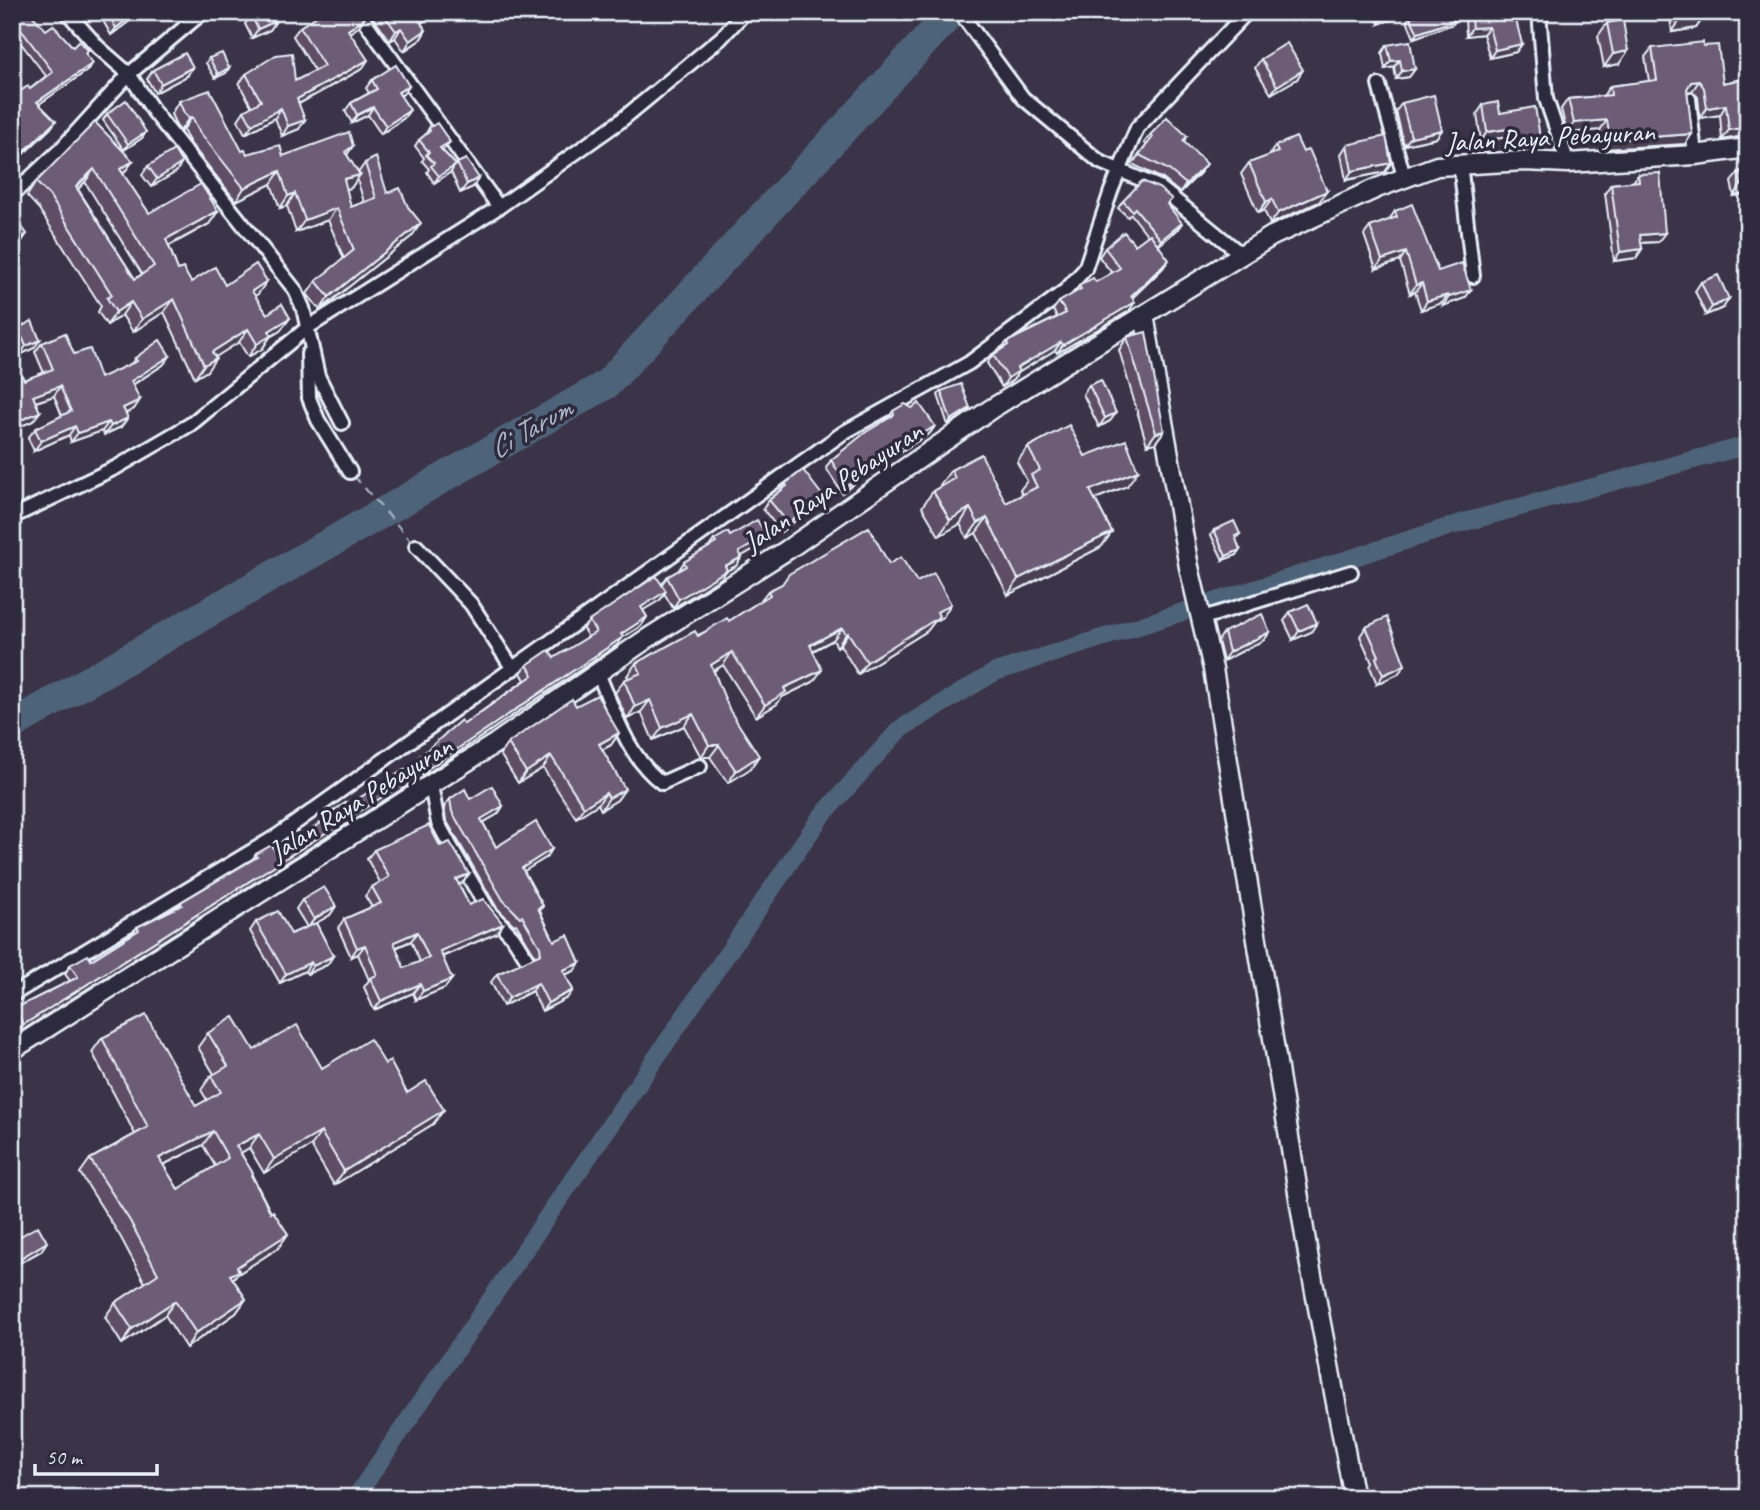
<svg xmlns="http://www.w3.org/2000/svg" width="1760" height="1510" font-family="Caveat,sans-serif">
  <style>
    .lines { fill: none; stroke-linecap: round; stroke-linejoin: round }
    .canal { stroke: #4e6479; stroke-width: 18 }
    .river { stroke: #4e6479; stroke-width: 30 }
    .ferry { stroke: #aab9c5; stroke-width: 2; stroke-dasharray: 9 7; stroke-linecap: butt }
    .street-casing { stroke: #e8f1f8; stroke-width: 18 }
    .secondary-casing { stroke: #e8f1f8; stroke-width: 23 }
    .street { stroke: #2f2a3d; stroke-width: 12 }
    .secondary { stroke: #2f2a3d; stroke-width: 18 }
    .wall { fill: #5e4e65; stroke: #e8f1f8; stroke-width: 2; fill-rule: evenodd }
    .shaded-wall { fill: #4c4052; stroke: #e8f1f8; stroke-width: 2 }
    .building { fill: #6d5b75; stroke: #e8f1f8; stroke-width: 2; fill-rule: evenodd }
    .labels { text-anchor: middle; stroke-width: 7; stroke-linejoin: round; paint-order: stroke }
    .street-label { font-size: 28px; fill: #e8f1f8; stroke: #2f2a3d }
    .water-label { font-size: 30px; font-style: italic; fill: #aab9c5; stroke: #2f2a3d }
  </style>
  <rect width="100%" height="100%" fill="#3b3448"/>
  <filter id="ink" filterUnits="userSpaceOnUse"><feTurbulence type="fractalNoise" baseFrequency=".0143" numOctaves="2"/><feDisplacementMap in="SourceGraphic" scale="14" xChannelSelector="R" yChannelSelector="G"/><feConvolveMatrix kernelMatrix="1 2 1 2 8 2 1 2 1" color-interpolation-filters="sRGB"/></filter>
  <g filter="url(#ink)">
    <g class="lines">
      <path class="canal" d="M 355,1498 L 820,818 L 900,729 L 995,672 L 1461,523 L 1748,445"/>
      <path class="river" d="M 12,725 L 607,384 L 952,12"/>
      <path class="ferry" d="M 354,476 L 413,543"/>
      <g class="street-casing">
        <g id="street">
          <path d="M 67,12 L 98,47 L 129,74 L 154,112 L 295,290 L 303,308 L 318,376 L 342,423"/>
          <path d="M 358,12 L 499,207"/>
          <path d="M 1539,12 L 1546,99 L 1568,163"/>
          <path d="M 964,18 L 1023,98 L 1100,162 L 1159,187 L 1242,255"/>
          <path d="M 1379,85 L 1404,177"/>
          <path d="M 1689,99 L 1695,155"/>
          <path d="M 1460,163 L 1473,276"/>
          <path d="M 12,195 L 60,150 L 129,74 L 203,12"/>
          <path d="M 308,354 L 309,398 L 318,420 L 350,472"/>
          <path d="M 12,517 L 117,467 L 191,424 L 307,328 L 499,207 L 619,122 L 721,38 L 745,12"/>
          <path d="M 416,546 L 471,604 L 513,669"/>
          <path d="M 1203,618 L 1351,572"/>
          <path d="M 598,673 C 614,711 628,758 662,783 L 700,766"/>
          <path d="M 431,785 L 438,823 L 451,847 L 490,913 L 513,937 L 527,959"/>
          <path d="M 12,995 L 277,836 L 843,433 L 969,363 L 1066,290 L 1085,269 L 1111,191 L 1137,128 L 1247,12"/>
        </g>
      </g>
      <g class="secondary-casing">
        <g id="secondary">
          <path d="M 1144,315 L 1189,567 L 1213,669 L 1309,1260 L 1354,1498"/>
          <path d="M 12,1050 L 496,743 L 645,640 L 787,550 L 991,409 L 1272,236 L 1377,188 L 1437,166 L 1525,161 L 1568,163 L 1695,155 L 1748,148"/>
        </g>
      </g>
      <use href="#street" class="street"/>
      <use href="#secondary" class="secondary"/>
    </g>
    <g class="wall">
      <path d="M 98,12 L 139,12 L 135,17 L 111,35 Z"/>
      <path d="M 321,12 L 361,12 L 358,27 L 350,33 L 362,69 L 299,104 L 299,129 L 282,136 L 275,118 L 245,134 L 238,120 L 244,111 L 252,107 L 239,84 L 246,74 L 295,81 L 315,71 L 293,36 L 300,27 L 322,13 Z"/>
      <path d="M 369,12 L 440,12 L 421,23 L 426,30 L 420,40 L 404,51 L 395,38 L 390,41 Z"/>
      <path d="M 1374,12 L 1405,12 L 1403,15 L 1379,24 Z"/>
      <path d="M 1470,12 L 1522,44 L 1516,52 L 1490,58 L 1483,34 L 1466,36 L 1465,19 Z"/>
      <path d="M 1669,12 L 1704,12 L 1705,15 L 1696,28 L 1672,32 Z"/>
      <path d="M 251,15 L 276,21 L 270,30 L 252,38 L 245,24 Z"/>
      <path d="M 1410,17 L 1456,20 L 1453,24 L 1414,38 L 1407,21 Z"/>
      <path d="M 12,21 L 46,30 L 73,47 L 88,50 L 86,53 L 88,70 L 39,104 L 51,128 L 19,92 L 30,89 L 46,76 L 17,38 Z"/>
      <path d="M 1607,23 L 1619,64 L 1604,67 L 1598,36 Z"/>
      <path d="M 1387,45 L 1415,69 L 1409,77 L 1396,79 L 1394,67 L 1385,69 L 1382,53 Z"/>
      <path d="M 1703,46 L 1723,83 L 1746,78 L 1742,62 L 1748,53 L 1748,135 L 1722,140 L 1720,115 L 1700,118 L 1698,97 L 1692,91 L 1687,91 L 1692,134 L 1685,144 L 1603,149 L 1600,130 L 1567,133 L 1561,109 L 1568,99 L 1603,96 L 1610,86 L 1649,81 L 1645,57 L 1652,48 Z"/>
      <path d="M 209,58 L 229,68 L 226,73 L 215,78 L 206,63 Z"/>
      <path d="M 1261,59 L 1297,79 L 1271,94 L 1255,68 Z"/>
      <path d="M 153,70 L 187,76 L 155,93 L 147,79 Z"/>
      <path d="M 372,80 L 409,86 L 403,94 L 400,96 L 404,118 L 381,134 L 368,115 L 352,123 L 345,111 L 351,103 L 369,93 L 366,88 Z"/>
      <path d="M 179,101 L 242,151 L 247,154 L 283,156 L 353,146 L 347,155 L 358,173 L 365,163 L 387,193 L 412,236 L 320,310 L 307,294 L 316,281 L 344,259 L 328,220 L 296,232 L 287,206 L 280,208 L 271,184 L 236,201 L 190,143 L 183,130 L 180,131 L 176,125 L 171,114 ZM 357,179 L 364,202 L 351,207 L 346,189 L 351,188 Z"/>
      <path d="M 1402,103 L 1442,130 L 1436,138 L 1404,145 L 1396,111 Z"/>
      <path d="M 1483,105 L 1500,113 L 1534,145 L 1510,149 L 1508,137 L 1481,141 L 1477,114 Z"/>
      <path d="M 107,114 L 146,132 L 142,138 L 124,150 L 103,120 Z"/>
      <path d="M 429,128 L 445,148 L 442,150 L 456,165 L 457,163 L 473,187 L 460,193 L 451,172 L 434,183 L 427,172 L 429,169 L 422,161 L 424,158 L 415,146 L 419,140 L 425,135 Z"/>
      <path d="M 1151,134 L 1187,136 L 1184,141 L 1200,173 L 1180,193 L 1163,179 L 1132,164 L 1147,145 L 1144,143 Z"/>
      <path d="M 1347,145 L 1385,172 L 1346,180 L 1341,154 Z"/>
      <path d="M 1275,146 L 1319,202 L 1270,224 L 1264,210 L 1258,213 L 1241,174 L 1249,163 L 1269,156 Z"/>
      <path d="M 1748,159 L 1748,205 L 1746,206 L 1743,194 L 1734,196 L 1731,182 L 1739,172 L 1745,171 L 1744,164 Z"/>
      <path d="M 133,161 L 123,174 L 149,213 L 218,211 L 209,224 L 169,246 L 178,270 L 191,282 L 225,285 L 267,281 L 255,296 L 267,314 L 290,318 L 280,331 L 270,337 L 262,349 L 248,357 L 239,342 L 215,357 L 207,371 L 195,378 L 164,312 L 133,332 L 122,315 L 107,325 L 98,312 L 101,306 L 39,209 L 27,196 L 36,182 ZM 85,182 L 142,274 L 135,279 L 78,189 Z"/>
      <path d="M 148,166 L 176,172 L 151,187 L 142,175 Z"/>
      <path d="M 1638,174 L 1658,242 L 1641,243 L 1642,249 L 1636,258 L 1614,261 L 1605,193 L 1611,184 L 1633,182 Z"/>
      <path d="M 1123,201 L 1168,205 L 1178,229 L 1158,245 L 1163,268 L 1132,298 L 1129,311 L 1057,353 L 1055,350 L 1018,373 L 1013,380 L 1002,387 L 987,363 L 993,355 L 1001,349 L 1007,342 L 1057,317 L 1053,310 L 1059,302 L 1075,293 L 1079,286 L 1096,282 L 1112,273 L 1099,257 L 1105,248 L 1135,245 L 1148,236 L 1131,214 L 1128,217 L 1118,208 Z"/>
      <path d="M 1395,211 L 1438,271 L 1471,290 L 1465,298 L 1443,306 L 1442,303 L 1421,310 L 1415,292 L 1410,294 L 1400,261 L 1376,269 L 1364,235 L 1370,227 L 1389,220 Z"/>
      <path d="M 1701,282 L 1723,308 L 1706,315 L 1695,291 Z"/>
      <path d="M 18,328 L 34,348 L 20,355 L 12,337 Z"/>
      <path d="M 1127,337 L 1164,431 L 1155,443 L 1147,445 L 1119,350 Z"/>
      <path d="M 42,343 L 74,354 L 100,378 L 131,364 L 135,358 L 170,356 L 163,365 L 133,385 L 134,409 L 126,413 L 121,427 L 104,435 L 102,431 L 71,442 L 69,435 L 34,451 L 28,438 L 35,429 L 62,416 L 54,396 L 36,402 L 33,421 L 12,430 L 12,379 L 24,380 L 44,373 L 35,352 Z"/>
      <path d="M 1089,385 L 1116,413 L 1110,421 L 1099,427 L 1083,394 Z"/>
      <path d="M 941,391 L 970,408 L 967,412 L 948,425 L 938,395 Z"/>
      <path d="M 893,411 L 935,426 L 930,433 L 872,470 L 842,493 L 826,468 L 831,460 L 888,419 Z"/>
      <path d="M 1028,447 L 1085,456 L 1127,486 L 1095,499 L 1112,532 L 1101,547 L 1008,595 L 976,533 L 967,538 L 960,524 L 939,536 L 922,507 L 933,491 L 941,486 L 940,485 L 951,470 L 1006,503 L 1022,495 L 1020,490 L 1027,481 L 1017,462 Z"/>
      <path d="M 785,484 L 816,504 L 781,532 L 763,509 L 769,500 L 780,491 Z"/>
      <path d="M 1214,530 L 1240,534 L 1236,539 L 1237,555 L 1223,560 L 1211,535 Z"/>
      <path d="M 730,536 L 767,536 L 761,545 L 742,556 L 736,566 L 726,571 L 721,578 L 673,608 L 664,593 L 660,600 L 643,610 L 647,617 L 641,626 L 623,637 L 617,645 L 423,776 L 413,765 L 419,757 L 525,680 L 521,673 L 527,665 L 554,658 L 588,637 L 583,629 L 589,621 L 661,585 L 667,577 L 678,571 L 684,562 L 709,547 L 714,540 Z"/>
      <path d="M 889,564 L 917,582 L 943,617 L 935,621 L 927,631 L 858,674 L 840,645 L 837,647 L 833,640 L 813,651 L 813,682 L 782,697 L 777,704 L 756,717 L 723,665 L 714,671 L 750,769 L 728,783 L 710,757 L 701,757 L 684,726 L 653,740 L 641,712 L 627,719 L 615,693 L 624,680 L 629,678 L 627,676 L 636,663 L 729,621 L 760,601 L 768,591 Z"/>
      <path d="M 1290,612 L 1311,632 L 1293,640 L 1284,621 Z"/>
      <path d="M 1366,627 L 1398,674 L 1377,684 L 1370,667 L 1372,663 L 1360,636 Z"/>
      <path d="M 1224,632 L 1270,632 L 1264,640 L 1223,661 L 1218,641 Z"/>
      <path d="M 576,706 L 619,733 L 611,745 L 602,750 L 625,789 L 617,800 L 601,810 L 598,804 L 576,818 L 543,768 L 518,783 L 500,754 L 508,743 Z"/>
      <path d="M 412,778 L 407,786 L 18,1033 L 12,1021 L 12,1013 L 16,1008 L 70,981 L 65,974 L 70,965 L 91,960 L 132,934 L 137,927 L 178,907 L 181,902 L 252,860 L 256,854 L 275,851 L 297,839 L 328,818 L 334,810 Z"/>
      <path d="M 450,799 L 470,799 L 503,806 L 498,814 L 483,823 L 496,847 L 552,849 L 547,857 L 524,871 L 543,906 L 540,911 L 554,941 L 574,971 L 565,975 L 573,990 L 567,998 L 542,1011 L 532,991 L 503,1006 L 491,982 L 497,974 L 535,957 L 535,955 L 516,924 L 514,925 L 497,908 L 446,820 L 444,807 Z"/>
      <path d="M 440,846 L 469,874 L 462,883 L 459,885 L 469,905 L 503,924 L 497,933 L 442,957 L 445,988 L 416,1000 L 413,993 L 374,1010 L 364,987 L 369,980 L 358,954 L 351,957 L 338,928 L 344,919 L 372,907 L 365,896 L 372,887 L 380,882 L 367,859 L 374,850 ZM 411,941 L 420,962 L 404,968 L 396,948 Z"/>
      <path d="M 302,900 L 336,906 L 330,915 L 316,923 L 333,956 L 327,965 L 307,974 L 305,971 L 280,983 L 250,931 L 256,922 L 291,934 L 307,927 L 296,909 Z"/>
      <path d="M 208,1033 L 254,1050 L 322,1068 L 385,1064 L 433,1124 L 334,1185 L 311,1146 L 264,1173 L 249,1148 L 241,1153 L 271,1213 L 288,1234 L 278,1248 L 235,1276 L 233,1279 L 246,1299 L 236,1313 L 186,1348 L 165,1315 L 122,1344 L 105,1317 L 115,1303 L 145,1283 L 120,1236 L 80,1173 L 90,1159 L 135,1134 L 92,1052 L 102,1038 L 196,1106 L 207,1100 L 201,1090 L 211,1076 L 214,1074 L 198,1047 ZM 203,1145 L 215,1166 L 178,1189 L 163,1165 Z"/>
      <path d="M 12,1241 L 41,1251 L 12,1267 Z"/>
    </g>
    <g class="shaded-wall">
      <path d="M 137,12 L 139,12 L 135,17 L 111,35 L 116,28 Z"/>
      <path d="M 431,12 L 440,12 L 412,28 L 418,19 Z"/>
      <path d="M 1393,12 L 1405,12 L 1403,15 L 1379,24 L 1385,15 Z"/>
      <path d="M 1705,15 L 1696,28 L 1672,32 L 1681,19 Z"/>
      <path d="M 365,18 L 358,27 L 341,39 L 348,30 Z"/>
      <path d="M 1456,20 L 1453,24 L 1414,38 L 1418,33 Z"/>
      <path d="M 276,21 L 270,30 L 252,38 L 258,29 Z"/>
      <path d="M 1489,27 L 1483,34 L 1466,36 L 1472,28 Z"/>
      <path d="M 401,28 L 395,38 L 390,41 L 396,31 Z"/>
      <path d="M 426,30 L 420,40 L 404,51 L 410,41 Z"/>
      <path d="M 1522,44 L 1516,52 L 1490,58 L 1495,50 Z"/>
      <path d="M 1628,51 L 1619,64 L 1604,67 L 1613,54 Z"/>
      <path d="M 368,60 L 362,69 L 291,108 L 297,99 Z"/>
      <path d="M 1400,60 L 1394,67 L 1385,69 L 1391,61 Z"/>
      <path d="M 93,63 L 88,70 L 32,109 L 37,102 Z"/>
      <path d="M 193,67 L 187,76 L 155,93 L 161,84 Z"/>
      <path d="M 229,68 L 226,73 L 215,78 L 218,74 Z"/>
      <path d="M 1415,69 L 1409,77 L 1396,79 L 1402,71 Z"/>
      <path d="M 1303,70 L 1297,79 L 1271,94 L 1277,86 Z"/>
      <path d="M 1699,81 L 1692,91 L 1684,92 L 1691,82 Z"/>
      <path d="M 409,86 L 403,94 L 392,100 L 398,92 Z"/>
      <path d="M 1726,105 L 1720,115 L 1700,118 L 1707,108 Z"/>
      <path d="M 373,107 L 368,115 L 352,123 L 357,115 Z"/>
      <path d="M 281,108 L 275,118 L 245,134 L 252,125 Z"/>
      <path d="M 410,110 L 404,118 L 381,134 L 386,126 Z"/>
      <path d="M 192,117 L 183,130 L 180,131 L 189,118 Z"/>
      <path d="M 305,120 L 299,129 L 282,136 L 288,126 Z"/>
      <path d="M 1607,120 L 1600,130 L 1567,133 L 1574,123 Z"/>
      <path d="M 56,121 L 51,128 L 12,165 L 12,163 Z"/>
      <path d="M 1748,127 L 1748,135 L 1722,140 L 1729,130 Z"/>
      <path d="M 1514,128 L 1508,137 L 1481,141 L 1487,132 Z"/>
      <path d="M 1442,130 L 1436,138 L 1404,145 L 1411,137 Z"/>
      <path d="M 146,132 L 142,138 L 124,150 L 128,144 Z"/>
      <path d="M 1692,134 L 1685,144 L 1603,149 L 1610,140 Z"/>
      <path d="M 1540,137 L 1534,145 L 1510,149 L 1516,141 Z"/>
      <path d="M 450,142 L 445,148 L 435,154 L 440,148 Z"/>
      <path d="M 133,161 L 123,174 L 120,169 Z"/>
      <path d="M 182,163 L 176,172 L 151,187 L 157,179 Z"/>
      <path d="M 1391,163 L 1385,172 L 1346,180 L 1352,171 Z"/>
      <path d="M 1207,164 L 1200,173 L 1180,193 L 1186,184 Z"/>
      <path d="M 455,165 L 451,172 L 434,183 L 439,176 Z"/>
      <path d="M 94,169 L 85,182 L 67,200 L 76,187 Z"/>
      <path d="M 280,171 L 271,184 L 236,201 L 244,188 Z"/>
      <path d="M 360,175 L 351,188 L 335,192 L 344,179 Z"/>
      <path d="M 479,178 L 473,187 L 460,193 L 467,184 Z"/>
      <path d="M 1748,184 L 1748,187 L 1743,194 L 1734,196 L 1741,185 Z"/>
      <path d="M 1327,191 L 1319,202 L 1270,224 L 1278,213 Z"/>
      <path d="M 295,193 L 287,206 L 280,208 L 288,196 Z"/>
      <path d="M 1272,199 L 1264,210 L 1258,213 L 1266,202 Z"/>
      <path d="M 337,208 L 328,220 L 296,232 L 305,220 Z"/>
      <path d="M 218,211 L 209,224 L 157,252 L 166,239 Z"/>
      <path d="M 421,223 L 412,236 L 320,310 L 329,297 Z"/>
      <path d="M 1182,223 L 1178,229 L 1157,247 L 1161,240 Z"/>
      <path d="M 1665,233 L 1658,242 L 1634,243 L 1640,235 Z"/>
      <path d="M 27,234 L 22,241 L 12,248 L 12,245 Z"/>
      <path d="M 1642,249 L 1636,258 L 1614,261 L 1620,252 Z"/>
      <path d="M 1406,252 L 1400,261 L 1376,269 L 1382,260 Z"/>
      <path d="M 1169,260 L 1163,268 L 1125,305 L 1131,296 Z"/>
      <path d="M 267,281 L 258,294 L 243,304 L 252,291 Z"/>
      <path d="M 1422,283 L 1415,292 L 1410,294 L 1416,285 Z"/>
      <path d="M 1471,290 L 1465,298 L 1443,306 L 1449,297 Z"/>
      <path d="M 1448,295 L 1442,303 L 1421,310 L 1427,301 Z"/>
      <path d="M 174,299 L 164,312 L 133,332 L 142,319 Z"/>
      <path d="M 1729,299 L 1723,308 L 1706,315 L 1712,307 Z"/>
      <path d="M 131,302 L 122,315 L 107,325 L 116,312 Z"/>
      <path d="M 1135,302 L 1129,311 L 1057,353 L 1063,345 Z"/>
      <path d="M 290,318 L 280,331 L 270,337 L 262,349 L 248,357 L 257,344 L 269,331 Z"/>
      <path d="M 248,329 L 239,342 L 203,365 L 212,352 Z"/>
      <path d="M 40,340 L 34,348 L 20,355 L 26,346 Z"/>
      <path d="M 1061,342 L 1055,350 L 1018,373 L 1013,380 L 1002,387 L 1008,378 L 1017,368 Z"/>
      <path d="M 170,356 L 163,365 L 124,390 L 131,381 Z"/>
      <path d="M 216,358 L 207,371 L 195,378 L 204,365 Z"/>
      <path d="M 60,386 L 54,396 L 26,405 L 33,396 Z"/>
      <path d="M 140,400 L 134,409 L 117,418 L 123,408 Z"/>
      <path d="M 970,408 L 967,412 L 948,425 L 951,420 Z"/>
      <path d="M 40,412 L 33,421 L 12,430 L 12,428 L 16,422 Z"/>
      <path d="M 1116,413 L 1110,421 L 1099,427 L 1105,418 Z"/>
      <path d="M 128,418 L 121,427 L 104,435 L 111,426 Z"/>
      <path d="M 109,422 L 102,431 L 71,442 L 78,433 Z"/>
      <path d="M 75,426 L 69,435 L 34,451 L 41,441 Z"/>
      <path d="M 935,426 L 930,433 L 872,470 L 842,493 L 847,486 L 877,463 Z"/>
      <path d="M 1164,431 L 1155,443 L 1147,445 L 1156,433 Z"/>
      <path d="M 1138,471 L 1127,486 L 1080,505 L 1090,490 Z"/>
      <path d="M 822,495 L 816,504 L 781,532 L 788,523 Z"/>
      <path d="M 970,508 L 960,524 L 939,536 L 950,520 Z"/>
      <path d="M 987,518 L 976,533 L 967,538 L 978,523 Z"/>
      <path d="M 1112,532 L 1101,547 L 1008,595 L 1018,579 Z"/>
      <path d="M 767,536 L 761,545 L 733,561 L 739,552 Z"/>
      <path d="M 1240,550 L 1237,555 L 1223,560 L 1226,556 Z"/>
      <path d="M 742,557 L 736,566 L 726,571 L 721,578 L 673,608 L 679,599 L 725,566 Z"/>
      <path d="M 666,591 L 660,600 L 635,615 L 641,607 Z"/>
      <path d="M 951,604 L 943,617 L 935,621 L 927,631 L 858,674 L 867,662 L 937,612 Z"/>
      <path d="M 647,617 L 641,626 L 615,642 L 621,634 Z"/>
      <path d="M 1317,623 L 1311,632 L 1293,640 L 1299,631 Z"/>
      <path d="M 842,628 L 833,640 L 801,657 L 810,645 Z"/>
      <path d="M 1270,632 L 1264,640 L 1223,661 L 1229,652 Z"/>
      <path d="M 848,633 L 840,645 L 837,647 L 846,634 Z"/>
      <path d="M 623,637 L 617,645 L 423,776 L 429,768 Z"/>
      <path d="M 732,652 L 723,665 L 703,677 L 711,665 Z"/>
      <path d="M 1405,665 L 1398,674 L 1377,684 L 1383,675 Z"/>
      <path d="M 822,670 L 813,682 L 782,697 L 777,704 L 756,717 L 765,705 L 784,688 Z"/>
      <path d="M 650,700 L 641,712 L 627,719 L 635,707 Z"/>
      <path d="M 693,714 L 684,726 L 653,740 L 662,728 Z"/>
      <path d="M 619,733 L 611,745 L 591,756 L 599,744 Z"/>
      <path d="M 709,745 L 719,745 L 710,757 L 701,757 Z"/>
      <path d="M 551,756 L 543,768 L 518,783 L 526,772 Z"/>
      <path d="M 759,756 L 750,769 L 728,783 L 736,771 Z"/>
      <path d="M 412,778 L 407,786 L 18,1033 L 23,1025 Z"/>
      <path d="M 625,789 L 617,800 L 601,810 L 609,798 Z"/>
      <path d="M 606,793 L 598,804 L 576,818 L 584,807 Z"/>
      <path d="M 503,806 L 498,814 L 475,827 L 481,819 Z"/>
      <path d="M 552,849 L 547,857 L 516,876 L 522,868 Z"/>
      <path d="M 469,874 L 462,883 L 450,888 L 456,879 Z"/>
      <path d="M 336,906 L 330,915 L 308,928 L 314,919 Z"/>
      <path d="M 503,924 L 497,933 L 434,960 L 440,951 Z"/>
      <path d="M 417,932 L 411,941 L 387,951 L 394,942 Z"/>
      <path d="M 365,945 L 358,954 L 351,957 L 357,948 Z"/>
      <path d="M 333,956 L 327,965 L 307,974 L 313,966 Z"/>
      <path d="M 311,962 L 305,971 L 280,983 L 286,974 Z"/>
      <path d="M 580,963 L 574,971 L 557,978 L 563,970 Z"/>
      <path d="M 452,979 L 445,988 L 416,1000 L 423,991 Z"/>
      <path d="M 538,983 L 532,991 L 503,1006 L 509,998 Z"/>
      <path d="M 420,984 L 413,993 L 374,1010 L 381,1001 Z"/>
      <path d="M 573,990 L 567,998 L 542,1011 L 548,1003 Z"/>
      <path d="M 444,1110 L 433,1124 L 334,1185 L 344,1171 Z"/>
      <path d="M 213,1131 L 203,1145 L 149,1172 L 159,1158 Z"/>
      <path d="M 321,1132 L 311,1146 L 264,1173 L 274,1159 Z"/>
      <path d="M 259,1134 L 249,1148 L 226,1161 L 236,1146 Z"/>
      <path d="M 288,1234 L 278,1248 L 235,1276 L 229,1285 L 220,1290 L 237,1267 Z"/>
      <path d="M 47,1242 L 41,1251 L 12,1267 L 19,1259 Z"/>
      <path d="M 246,1299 L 236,1313 L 186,1348 L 196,1333 Z"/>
      <path d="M 175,1301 L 165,1315 L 122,1344 L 132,1329 Z"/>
    </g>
    <g class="building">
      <path d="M 22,12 L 29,12 L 46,30 L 53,25 L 73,47 L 79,41 L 88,50 L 85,53 L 93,63 L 37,102 L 56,121 L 12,163 L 12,84 L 19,92 L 28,86 L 30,89 L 53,72 L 22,31 L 12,40 L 12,21 Z"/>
      <path d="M 107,12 L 137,12 L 116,28 Z"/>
      <path d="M 258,12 L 272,12 L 276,21 L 258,29 L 251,15 Z"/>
      <path d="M 323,12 L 361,12 L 365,18 L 348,30 L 368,60 L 297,99 L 305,120 L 288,126 L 281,108 L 252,125 L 244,111 L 261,101 L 246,74 L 276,55 L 292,53 L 295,81 L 324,66 L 300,27 Z"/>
      <path d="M 382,12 L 431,12 L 418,19 L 426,30 L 410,41 L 401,28 L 396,31 Z"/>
      <path d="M 1427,12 L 1454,12 L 1456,20 L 1418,33 L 1410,17 Z"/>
      <path d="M 1470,12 L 1514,12 L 1522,44 L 1495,50 L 1489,27 L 1472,28 Z"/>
      <path d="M 1680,12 L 1704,12 L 1705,15 L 1681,19 Z"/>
      <path d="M 1623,20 L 1628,51 L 1613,54 L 1607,23 Z"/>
      <path d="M 1410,41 L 1415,69 L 1402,71 L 1400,60 L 1391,61 L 1387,45 Z"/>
      <path d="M 1703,42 L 1703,46 L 1718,45 L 1723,83 L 1748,78 L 1748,127 L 1729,130 L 1726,105 L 1707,108 L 1704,88 L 1699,81 L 1691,82 L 1687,89 L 1692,134 L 1610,140 L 1607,120 L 1574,123 L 1568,99 L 1611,95 L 1610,86 L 1657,80 L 1652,48 Z"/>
      <path d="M 1287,43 L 1303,70 L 1277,86 L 1261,59 Z"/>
      <path d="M 185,53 L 193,67 L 161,84 L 153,70 Z"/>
      <path d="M 222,53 L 229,68 L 218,74 L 209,58 Z"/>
      <path d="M 396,65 L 409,86 L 398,92 L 410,110 L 386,126 L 373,107 L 357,115 L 351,103 L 377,89 L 372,80 Z"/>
      <path d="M 210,90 L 242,151 L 245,150 L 247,154 L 280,145 L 283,156 L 349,132 L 353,146 L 345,152 L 360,175 L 344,179 L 351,207 L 376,198 L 365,163 L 376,157 L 387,193 L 400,188 L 408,207 L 421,223 L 329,297 L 316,281 L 354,250 L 337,208 L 305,220 L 295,193 L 288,196 L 280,171 L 244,188 L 199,131 L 192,117 L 189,118 L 184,113 L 179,101 Z"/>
      <path d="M 1434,95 L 1442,130 L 1411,137 L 1402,103 Z"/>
      <path d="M 126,100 L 146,132 L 128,144 L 107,114 Z"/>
      <path d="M 1498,102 L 1500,113 L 1535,107 L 1540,137 L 1516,141 L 1514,128 L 1487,132 L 1483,105 Z"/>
      <path d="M 1167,117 L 1187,136 L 1183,141 L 1207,164 L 1186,184 L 1169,170 L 1139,155 L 1153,137 L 1151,134 Z"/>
      <path d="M 95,122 L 133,161 L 120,169 L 149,213 L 201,184 L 218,211 L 166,239 L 178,270 L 183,268 L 191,282 L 215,267 L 225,285 L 256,264 L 267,281 L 252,291 L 267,314 L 282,304 L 290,318 L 269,331 L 272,335 L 257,344 L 248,329 L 212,352 L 216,358 L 204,365 L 174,299 L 142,319 L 131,302 L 116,312 L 107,298 L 112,295 L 49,195 L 36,182 ZM 94,169 L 154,266 L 135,279 L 76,187 Z"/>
      <path d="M 437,123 L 450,142 L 440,148 L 456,165 L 439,176 L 431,166 L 434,163 L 426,155 L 429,152 L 419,140 L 430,131 L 429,128 Z"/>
      <path d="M 1386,136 L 1391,163 L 1352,171 L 1347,145 Z"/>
      <path d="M 1296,137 L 1303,152 L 1309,149 L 1327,191 L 1278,213 L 1272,199 L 1266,202 L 1249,163 L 1278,152 L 1275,146 Z"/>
      <path d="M 174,150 L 182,163 L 157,179 L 148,166 Z"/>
      <path d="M 466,159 L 479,178 L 467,184 L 457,163 Z"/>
      <path d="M 1748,170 L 1748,184 L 1741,185 L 1739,172 Z"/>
      <path d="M 1660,173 L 1665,233 L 1640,235 L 1642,249 L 1620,252 L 1611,184 L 1639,181 L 1638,174 Z"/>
      <path d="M 1142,181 L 1159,188 L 1172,199 L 1167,204 L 1182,223 L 1161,240 L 1135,208 L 1132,211 L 1123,201 Z"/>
      <path d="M 1412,204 L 1438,271 L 1462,263 L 1471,290 L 1449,297 L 1448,295 L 1427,301 L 1422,283 L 1416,285 L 1406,252 L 1382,260 L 1370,227 L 1397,217 L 1395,211 Z"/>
      <path d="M 12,206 L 16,212 L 13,214 L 27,234 L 12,245 Z"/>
      <path d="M 1124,232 L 1135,245 L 1150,234 L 1169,260 L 1131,296 L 1135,302 L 1063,345 L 1061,342 L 1017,368 L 1019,371 L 1008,378 L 993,355 L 1008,345 L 1007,342 L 1066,313 L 1059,302 L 1081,289 L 1079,286 L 1093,278 L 1096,282 L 1120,268 L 1105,248 Z"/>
      <path d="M 1718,275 L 1729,299 L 1712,307 L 1701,282 Z"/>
      <path d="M 32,321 L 40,340 L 26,346 L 18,328 Z"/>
      <path d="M 1146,332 L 1164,431 L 1156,433 L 1127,337 Z"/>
      <path d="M 65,333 L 74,354 L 90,349 L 100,378 L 137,361 L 135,358 L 160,340 L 170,356 L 131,381 L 140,400 L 123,408 L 128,418 L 111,426 L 109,422 L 78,433 L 75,426 L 41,441 L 35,429 L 71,411 L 60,386 L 33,396 L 40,412 L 16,422 L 12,413 L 12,407 L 14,407 L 12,402 L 12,379 L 22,375 L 24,380 L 53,369 L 42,343 Z"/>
      <path d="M 1101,380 L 1116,413 L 1105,418 L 1089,385 Z"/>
      <path d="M 961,384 L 970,408 L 951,420 L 941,391 Z"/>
      <path d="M 919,403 L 935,426 L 877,463 L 847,486 L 831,460 L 866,432 L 894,415 L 893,411 L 905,404 L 912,408 Z"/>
      <path d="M 1069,425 L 1085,456 L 1126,440 L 1138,471 L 1090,490 L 1112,532 L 1018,579 L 987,518 L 978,523 L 970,508 L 950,520 L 933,491 L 955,478 L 951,470 L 981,454 L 1006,503 L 1037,487 L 1031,475 L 1040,470 L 1028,447 Z"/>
      <path d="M 803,470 L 822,495 L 788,523 L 769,500 L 787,486 L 785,484 Z"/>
      <path d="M 757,520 L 767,536 L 739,552 L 742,557 L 725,566 L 727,570 L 679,599 L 667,577 L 686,566 L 684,562 L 716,543 L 714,540 L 728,532 L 730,536 Z"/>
      <path d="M 1234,521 L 1240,534 L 1235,536 L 1240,550 L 1226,556 L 1214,530 Z"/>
      <path d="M 869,527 L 889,564 L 901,557 L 917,582 L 934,573 L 951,604 L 937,612 L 939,616 L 936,619 L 867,662 L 848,633 L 846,634 L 842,628 L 810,645 L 822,670 L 784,688 L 786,692 L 765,705 L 732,652 L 711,665 L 730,711 L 759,756 L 736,771 L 719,745 L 709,745 L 693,714 L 662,728 L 650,700 L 635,707 L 624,680 L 641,673 L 636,663 L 695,631 L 698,636 L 727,618 L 729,621 L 770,595 L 768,591 L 782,584 L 789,574 Z"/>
      <path d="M 656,576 L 666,591 L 641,607 L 647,617 L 621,634 L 623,637 L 429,768 L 419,757 L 461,720 L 464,724 L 533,675 L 527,665 L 549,650 L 554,658 L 596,632 L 589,621 Z"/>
      <path d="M 1308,604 L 1317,623 L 1299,631 L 1290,612 Z"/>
      <path d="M 1262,614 L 1270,632 L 1229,652 L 1224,632 Z"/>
      <path d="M 1387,617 L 1405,665 L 1383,675 L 1376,658 L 1379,656 L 1366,627 Z"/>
      <path d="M 597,695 L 619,733 L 599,744 L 625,789 L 609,798 L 606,793 L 584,807 L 551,756 L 526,772 L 508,743 L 572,699 L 576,706 Z"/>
      <path d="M 407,768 L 412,778 L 23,1025 L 16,1008 L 78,977 L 70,965 L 88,955 L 91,960 L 139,930 L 137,927 L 182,905 L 181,902 L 257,857 L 256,854 L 272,845 L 275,851 L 297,839 L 336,813 L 334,810 L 347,802 L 348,805 Z"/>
      <path d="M 492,786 L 503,806 L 481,819 L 496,847 L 536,822 L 552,849 L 522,868 L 543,906 L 538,908 L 554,941 L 568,935 L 580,963 L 563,970 L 573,990 L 548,1003 L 538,983 L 509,998 L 497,974 L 541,954 L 540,947 L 522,916 L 520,917 L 503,900 L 452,812 L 450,799 L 465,789 L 470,799 Z"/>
      <path d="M 429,825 L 440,846 L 450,842 L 469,874 L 456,879 L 469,905 L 483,899 L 503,924 L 440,951 L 452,979 L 423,991 L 420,984 L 381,1001 L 370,978 L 377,975 L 365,945 L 357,948 L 344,919 L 381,903 L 372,887 L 389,877 L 374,850 ZM 417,932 L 429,958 L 404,968 L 394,942 Z"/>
      <path d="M 324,887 L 336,906 L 314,919 L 302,900 Z"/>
      <path d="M 278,911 L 291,934 L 316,923 L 333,956 L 313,966 L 311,962 L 286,974 L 256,922 Z"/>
      <path d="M 146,1015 L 196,1106 L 221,1092 L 211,1076 L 228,1066 L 208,1033 L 234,1017 L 254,1050 L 297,1025 L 322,1068 L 370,1039 L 385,1064 L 390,1061 L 407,1093 L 426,1081 L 444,1110 L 344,1171 L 321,1132 L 274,1159 L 259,1134 L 236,1146 L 253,1173 L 251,1175 L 271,1213 L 273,1211 L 288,1234 L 237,1267 L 239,1271 L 230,1275 L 246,1299 L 196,1333 L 175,1301 L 132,1329 L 115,1303 L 158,1274 L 130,1221 L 90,1159 L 148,1127 L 102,1038 ZM 213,1131 L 228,1158 L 178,1189 L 159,1158 Z"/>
      <path d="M 38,1226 L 47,1242 L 19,1259 L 12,1247 L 12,1241 Z"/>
    </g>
  </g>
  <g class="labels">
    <g class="street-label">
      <text transform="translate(1550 136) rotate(-3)" y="10">Jalan Raya Pebayuran</text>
      <text transform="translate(832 486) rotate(-34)" y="10">Jalan Raya Pebayuran</text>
      <text transform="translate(360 798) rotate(-32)" y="10">Jalan Raya Pebayuran</text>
    </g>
    <g class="water-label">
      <text transform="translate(530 428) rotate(-30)" y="10">Ci Tarum</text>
    </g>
  </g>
  <rect width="1760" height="1510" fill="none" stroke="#2f2a3d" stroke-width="42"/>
  <rect x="21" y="21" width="1718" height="1468" fill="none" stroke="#e8f1f8" stroke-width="2.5" filter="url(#ink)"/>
  <path d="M35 1464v10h122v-10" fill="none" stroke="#e8f1f8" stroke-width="3.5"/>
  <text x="46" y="1464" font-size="21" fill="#e8f1f8" stroke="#2f2a3d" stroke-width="5" paint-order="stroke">50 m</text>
</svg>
